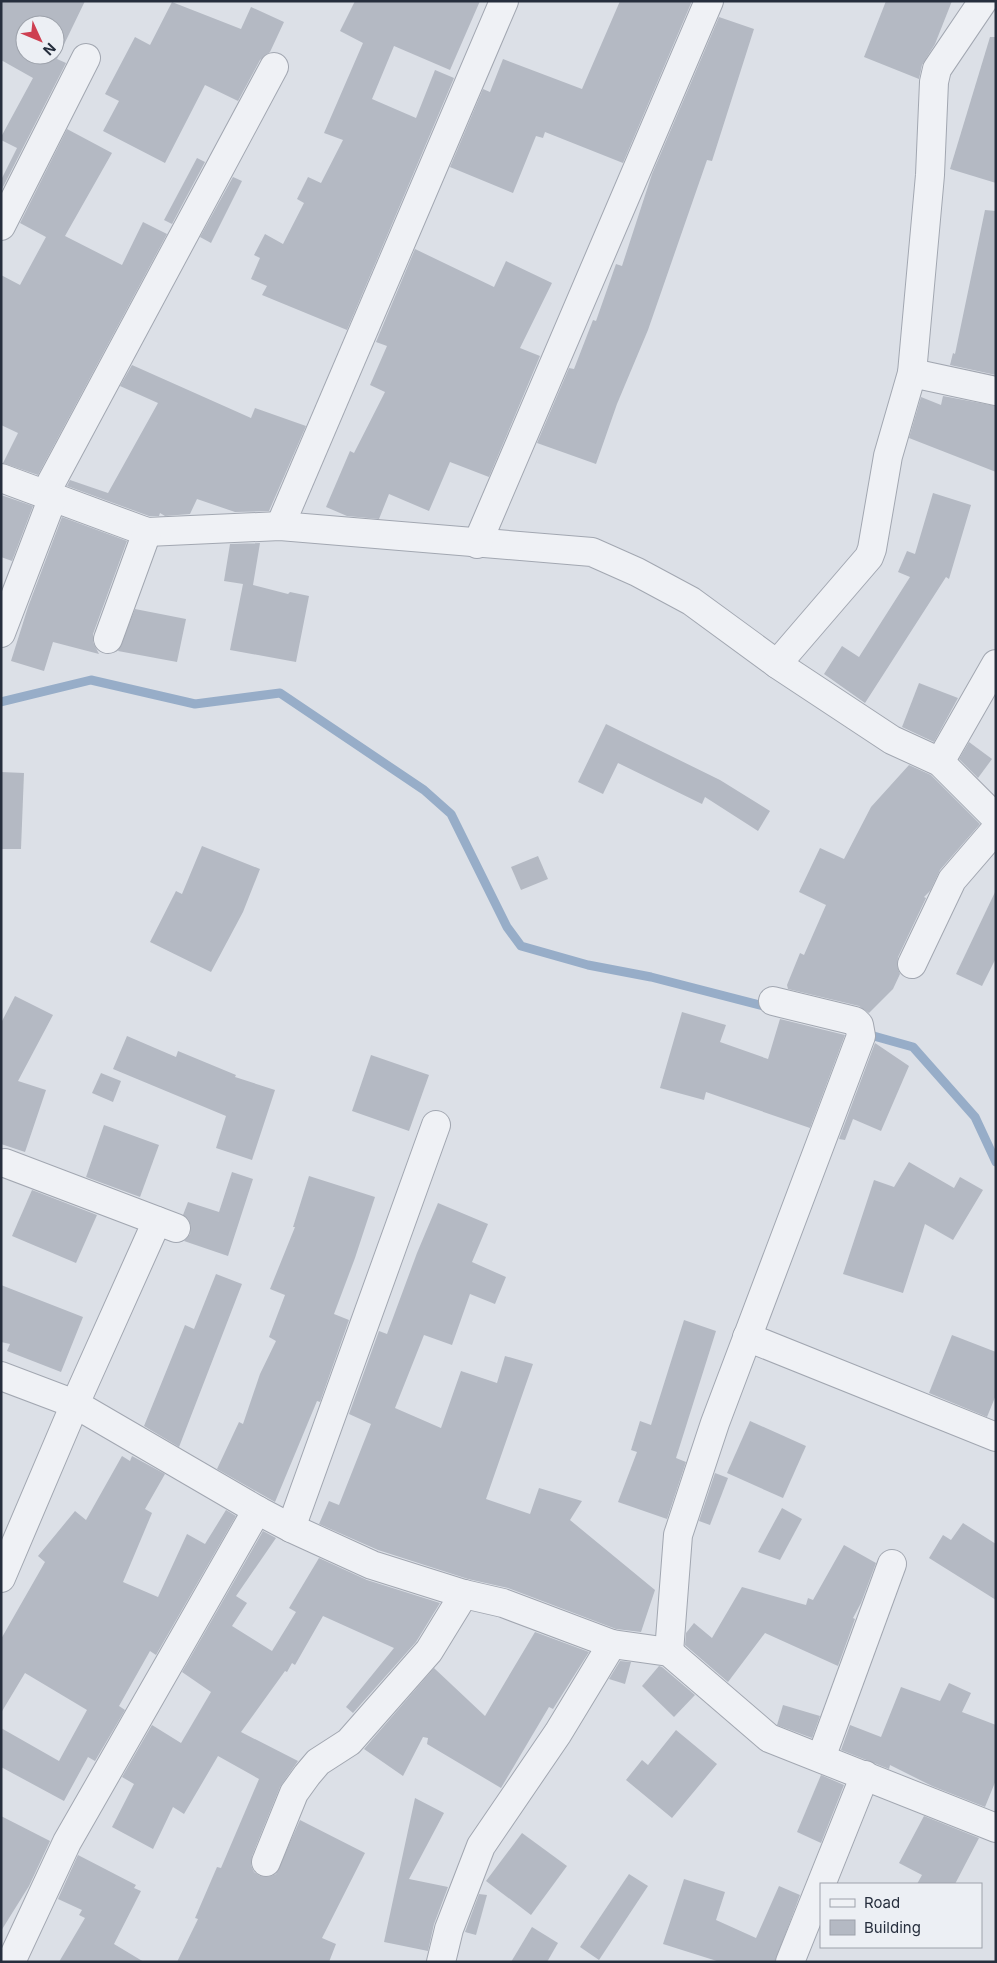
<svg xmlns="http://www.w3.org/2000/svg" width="997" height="1963" font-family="Inter,sans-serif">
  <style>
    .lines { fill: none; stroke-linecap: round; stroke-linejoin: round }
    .stream { stroke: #97adc8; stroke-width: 9 }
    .building { fill: #b4b9c3; fill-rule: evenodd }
    .minor-casing { stroke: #a2a7b1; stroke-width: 30 }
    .minor { stroke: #eff1f5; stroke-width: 28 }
  </style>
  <rect width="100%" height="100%" fill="#dce0e7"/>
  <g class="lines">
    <g class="stream">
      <path d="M 1,702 L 91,680 L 195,704 L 280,693 L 424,790 L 451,814 L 507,927 L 521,946 L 588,965 L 651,977 L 771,1008"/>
      <path d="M 863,1033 L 913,1047 L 975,1117 L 996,1162"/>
    </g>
  </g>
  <g class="building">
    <path d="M 1,1 L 85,1 L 57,59 L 66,63 L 1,191 L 1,180 L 17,148 L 1,140 L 1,137 L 33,78 L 1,60 ZM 25,25 L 55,25 L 55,55 L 25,55 Z"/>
    <path d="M 355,1 L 480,1 L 450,70 L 394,46 L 372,99 L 416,118 L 435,70 L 454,78 L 347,330 L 262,295 L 267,286 L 251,279 L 260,258 L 254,255 L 265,234 L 283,244 L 304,203 L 297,199 L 308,177 L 321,183 L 343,140 L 324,133 L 363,43 L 340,31 Z"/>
    <path d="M 620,1 L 692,1 L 623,163 L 545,132 L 543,138 L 536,136 L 513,193 L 450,167 L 483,89 L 490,92 L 503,59 L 582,89 Z"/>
    <path d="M 886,1 L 952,1 L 935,44 L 922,65 L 919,79 L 864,57 Z"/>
    <path d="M 172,2 L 241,29 L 251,7 L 284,22 L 270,52 L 260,60 L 238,101 L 205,85 L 165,163 L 103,131 L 119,101 L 105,94 L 135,37 L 150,45 Z"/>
    <path d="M 719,17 L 754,29 L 712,161 L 707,160 L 648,330 L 617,404 L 596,464 L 537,443 L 569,368 L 574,369 L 593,320 L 596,321 L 616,264 L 622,266 L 652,174 Z"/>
    <path d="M 990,37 L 996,37 L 996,183 L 950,169 Z"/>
    <path d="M 67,129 L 112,153 L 65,236 L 122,265 L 143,222 L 167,234 L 38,475 L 3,463 L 18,433 L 1,425 L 1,275 L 20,285 L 46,237 L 20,223 Z"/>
    <path d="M 197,158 L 205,162 L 172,224 L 164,220 Z"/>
    <path d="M 233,177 L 242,181 L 211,243 L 200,237 Z"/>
    <path d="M 985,210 L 996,211 L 996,375 L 950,365 L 953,353 L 955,354 Z"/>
    <path d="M 415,249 L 494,287 L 506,261 L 552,283 L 520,348 L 540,356 L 489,477 L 450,462 L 429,511 L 389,494 L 379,519 L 347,516 L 326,507 L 350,451 L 354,453 L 385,392 L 370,385 L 387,346 L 376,342 Z"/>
    <path d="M 132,365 L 251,418 L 255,408 L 306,426 L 269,511 L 235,512 L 197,499 L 190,514 L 165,516 L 160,513 L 159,516 L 149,516 L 67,486 L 70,480 L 108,493 L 158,403 L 120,386 Z"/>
    <path d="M 943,396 L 996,406 L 996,472 L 909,438 L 921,397 L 941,405 Z"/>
    <path d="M 933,493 L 971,505 L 949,579 L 946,577 L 865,703 L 824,674 L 842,646 L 859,657 L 910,577 L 898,572 L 907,551 L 915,554 Z"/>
    <path d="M 1,495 L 33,506 L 12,561 L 1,557 Z"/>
    <path d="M 62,517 L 127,541 L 93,634 L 93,642 L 99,654 L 53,642 L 44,671 L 11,661 L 28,607 Z"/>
    <path d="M 260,543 L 253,585 L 288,594 L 290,592 L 309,596 L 296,662 L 230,650 L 243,584 L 224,581 L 230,544 Z"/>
    <path d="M 135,609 L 186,619 L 177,662 L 118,651 Z"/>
    <path d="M 919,683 L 958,698 L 934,742 L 902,727 Z"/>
    <path d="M 606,724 L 720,780 L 770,811 L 758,831 L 705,797 L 702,804 L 618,763 L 603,794 L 578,782 Z"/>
    <path d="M 969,742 L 992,759 L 978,778 L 959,759 Z"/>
    <path d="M 909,765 L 931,775 L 980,824 L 940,870 L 930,891 L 924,897 L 926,898 L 898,957 L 897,966 L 900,974 L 893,989 L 869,1013 L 859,1006 L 788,989 L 787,985 L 800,953 L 804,955 L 826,905 L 799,892 L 820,848 L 844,859 L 871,807 Z"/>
    <path d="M 1,772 L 24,773 L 21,849 L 1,849 Z"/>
    <path d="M 202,846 L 260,869 L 243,912 L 211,972 L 150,942 L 176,891 L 182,894 Z"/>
    <path d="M 538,856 L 548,879 L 521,890 L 511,867 Z"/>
    <path d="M 996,890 L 996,958 L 982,986 L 956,974 Z"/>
    <path d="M 15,996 L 53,1015 L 18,1081 L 46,1090 L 25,1152 L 1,1144 L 1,1023 Z"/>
    <path d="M 682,1012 L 726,1025 L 720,1042 L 768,1059 L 780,1019 L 845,1035 L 810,1128 L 706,1092 L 704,1100 L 660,1088 Z"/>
    <path d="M 127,1036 L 176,1057 L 178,1051 L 236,1075 L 235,1077 L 275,1090 L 252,1160 L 216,1148 L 226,1116 L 113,1069 Z"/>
    <path d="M 875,1043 L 909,1066 L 881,1131 L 853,1119 L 845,1140 L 839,1139 Z"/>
    <path d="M 371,1055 L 429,1075 L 409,1131 L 352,1111 Z"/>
    <path d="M 101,1073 L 121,1081 L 113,1102 L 92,1093 Z"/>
    <path d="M 104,1125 L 159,1145 L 140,1197 L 86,1177 Z"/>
    <path d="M 909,1162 L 954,1188 L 960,1177 L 983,1190 L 953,1240 L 925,1224 L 903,1293 L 843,1274 L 874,1180 L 894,1187 Z"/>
    <path d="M 232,1172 L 253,1179 L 228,1256 L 184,1241 L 190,1234 L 191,1226 L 188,1219 L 183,1215 L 188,1202 L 219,1212 Z"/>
    <path d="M 309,1176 L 375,1197 L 355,1258 L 334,1314 L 349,1320 L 320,1402 L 317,1401 L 275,1502 L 217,1469 L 239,1422 L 243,1424 L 260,1374 L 276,1341 L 269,1337 L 285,1295 L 270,1289 L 295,1227 L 293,1227 Z"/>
    <path d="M 32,1190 L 97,1215 L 76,1263 L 12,1236 Z"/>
    <path d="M 438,1203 L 488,1224 L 472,1262 L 506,1277 L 495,1304 L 470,1294 L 452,1345 L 424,1335 L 395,1408 L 441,1428 L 461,1371 L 497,1383 L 505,1356 L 533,1364 L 486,1499 L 530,1514 L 539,1488 L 582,1501 L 570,1520 L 655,1590 L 641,1632 L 616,1629 L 508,1588 L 468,1579 L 378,1550 L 319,1524 L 329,1501 L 339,1505 L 371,1424 L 349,1414 L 379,1331 L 387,1334 L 417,1253 Z"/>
    <path d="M 216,1274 L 242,1284 L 179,1447 L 144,1426 L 185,1325 L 194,1329 Z"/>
    <path d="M 1,1285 L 83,1317 L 61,1372 L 7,1351 L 10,1344 L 1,1342 Z"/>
    <path d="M 684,1320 L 716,1331 L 676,1458 L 686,1462 L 667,1519 L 618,1502 L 637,1452 L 631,1450 L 640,1421 L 651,1425 Z"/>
    <path d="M 952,1335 L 996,1352 L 996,1395 L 987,1417 L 929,1393 Z"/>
    <path d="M 750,1421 L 806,1446 L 783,1498 L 727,1473 Z"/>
    <path d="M 122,1456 L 130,1461 L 132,1456 L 165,1474 L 145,1509 L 152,1513 L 123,1582 L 158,1597 L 187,1534 L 205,1544 L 226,1510 L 236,1516 L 156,1655 L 150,1651 L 119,1706 L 125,1710 L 95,1761 L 88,1757 L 64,1801 L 1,1767 L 1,1728 L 59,1761 L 87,1710 L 25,1673 L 1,1713 L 1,1639 L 45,1562 L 38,1556 L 75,1511 L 86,1520 Z"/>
    <path d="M 715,1473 L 728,1478 L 710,1525 L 699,1521 Z"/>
    <path d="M 782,1508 L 802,1519 L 780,1560 L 758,1552 Z"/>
    <path d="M 963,1523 L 996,1544 L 996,1600 L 929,1558 L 943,1535 L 951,1540 Z"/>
    <path d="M 263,1531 L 276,1538 L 236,1596 L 247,1603 L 232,1626 L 272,1651 L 296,1612 L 289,1608 L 319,1558 L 367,1580 L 440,1603 L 416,1642 L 353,1713 L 346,1707 L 394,1648 L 323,1616 L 295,1665 L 292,1663 L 287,1672 L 285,1671 L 241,1732 L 298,1761 L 280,1787 L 252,1856 L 251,1865 L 254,1872 L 260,1876 L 268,1877 L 276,1874 L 300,1820 L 365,1853 L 322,1938 L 336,1944 L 329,1962 L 177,1962 L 198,1919 L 195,1918 L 217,1867 L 221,1868 L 259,1779 L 218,1756 L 184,1814 L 173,1807 L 153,1849 L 112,1827 L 134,1784 L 122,1777 L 152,1725 L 181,1743 L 211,1692 L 182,1672 Z"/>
    <path d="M 844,1545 L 876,1563 L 861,1603 L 853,1618 L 855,1619 L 838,1666 L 765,1633 L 728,1682 L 685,1645 L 686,1633 L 694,1623 L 712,1638 L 742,1587 L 806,1605 L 808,1598 L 813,1600 Z"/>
    <path d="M 535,1632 L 589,1652 L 553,1709 L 549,1707 L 501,1788 L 427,1744 L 428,1738 L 423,1737 L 403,1776 L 364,1749 L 434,1668 L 485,1716 Z"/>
    <path d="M 620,1661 L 631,1662 L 625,1684 L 609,1679 Z"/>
    <path d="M 659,1666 L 662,1667 L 695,1695 L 674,1717 L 642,1686 Z"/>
    <path d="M 949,1683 L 971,1693 L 962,1712 L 996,1725 L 996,1780 L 985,1807 L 932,1786 L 890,1765 L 889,1769 L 841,1750 L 850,1725 L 881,1737 L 901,1687 L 940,1701 Z"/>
    <path d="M 783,1705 L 820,1716 L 812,1738 L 777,1725 Z"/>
    <path d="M 676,1730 L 717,1764 L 672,1818 L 626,1780 L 642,1760 L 648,1765 Z"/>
    <path d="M 821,1775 L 844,1785 L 821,1843 L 797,1832 Z"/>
    <path d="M 415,1798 L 444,1813 L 409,1879 L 448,1887 L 434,1924 L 428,1951 L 384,1942 Z"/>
    <path d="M 1,1816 L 50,1841 L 29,1886 L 1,1931 Z"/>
    <path d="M 924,1816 L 979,1838 L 955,1884 L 917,1884 L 922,1875 L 899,1863 Z"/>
    <path d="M 522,1833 L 567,1866 L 531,1915 L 486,1881 Z"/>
    <path d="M 78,1855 L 136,1885 L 134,1888 L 141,1891 L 114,1944 L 144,1962 L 59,1962 L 85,1918 L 79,1915 L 82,1910 L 58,1899 Z"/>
    <path d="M 629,1874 L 648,1886 L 599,1960 L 580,1947 Z"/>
    <path d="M 684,1879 L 725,1892 L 716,1920 L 756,1938 L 779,1886 L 800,1895 L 775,1962 L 720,1962 L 663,1944 Z"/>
    <path d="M 479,1894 L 487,1895 L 476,1935 L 465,1932 Z"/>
    <path d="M 532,1927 L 558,1943 L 547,1962 L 511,1962 Z"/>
  </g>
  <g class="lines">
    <g class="minor-casing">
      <g id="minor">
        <path d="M 1,226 L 86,58"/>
        <path d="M 912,373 L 996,391"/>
        <path d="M 1,478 L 147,532 L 280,526 L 592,552 L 637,572 L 691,601 L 777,664 L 892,740 L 940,762 L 996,818"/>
        <path d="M 45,494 L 274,67"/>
        <path d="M 280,526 L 504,1"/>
        <path d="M 477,544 L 709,1"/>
        <path d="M 1,633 L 53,497"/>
        <path d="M 108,639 L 147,532"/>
        <path d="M 777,664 L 869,557 L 872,549 L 888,456 L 912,373 L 930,175 L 934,82 L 937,69 L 983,1"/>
        <path d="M 940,762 L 996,664"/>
        <path d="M 912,964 L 952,880 L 996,829"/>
        <path d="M 5,1163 L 176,1228"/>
        <path d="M 747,1337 L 996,1437"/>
        <path d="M 1,1376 L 75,1404 L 257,1510 L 291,1528 L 372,1565 L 464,1594 L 503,1603 L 612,1644 L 669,1652 L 769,1738 L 996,1828"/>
        <path d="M 291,1528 L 436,1125"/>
        <path d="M 1,1578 L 75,1404 L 157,1221"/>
        <path d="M 669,1652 L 678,1535 L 715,1423 L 861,1036 L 859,1025 L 855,1021 L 773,1001"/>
        <path d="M 821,1758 L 892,1564"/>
        <path d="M 266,1862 L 294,1793 L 307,1775 L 318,1762 L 349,1742 L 429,1651 L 464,1594"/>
        <path d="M 11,1962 L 67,1842 L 257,1510"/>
        <path d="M 441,1962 L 449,1929 L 481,1846 L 558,1733 L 612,1644"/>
        <path d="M 790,1962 L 865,1775"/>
      </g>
    </g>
    <use href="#minor" class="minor"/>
  </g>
  <rect width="997" height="1963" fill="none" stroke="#262e3d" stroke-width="5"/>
  <rect x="820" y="1883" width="162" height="65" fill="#eceff4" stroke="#9da2ab"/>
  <rect x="830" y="1899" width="25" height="8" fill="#eff1f5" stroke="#9da2ab"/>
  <text x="864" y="1908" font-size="15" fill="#262e3d">Road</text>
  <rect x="830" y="1920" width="25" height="15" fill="#b4b9c3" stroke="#9da2ab"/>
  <text x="864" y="1933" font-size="15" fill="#262e3d">Building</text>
  <g transform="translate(40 40) rotate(134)"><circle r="24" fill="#eceff4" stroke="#9da2ab"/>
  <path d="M0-4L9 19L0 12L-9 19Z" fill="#ce3f51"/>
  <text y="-8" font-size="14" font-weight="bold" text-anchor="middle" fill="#262e3d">N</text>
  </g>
</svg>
